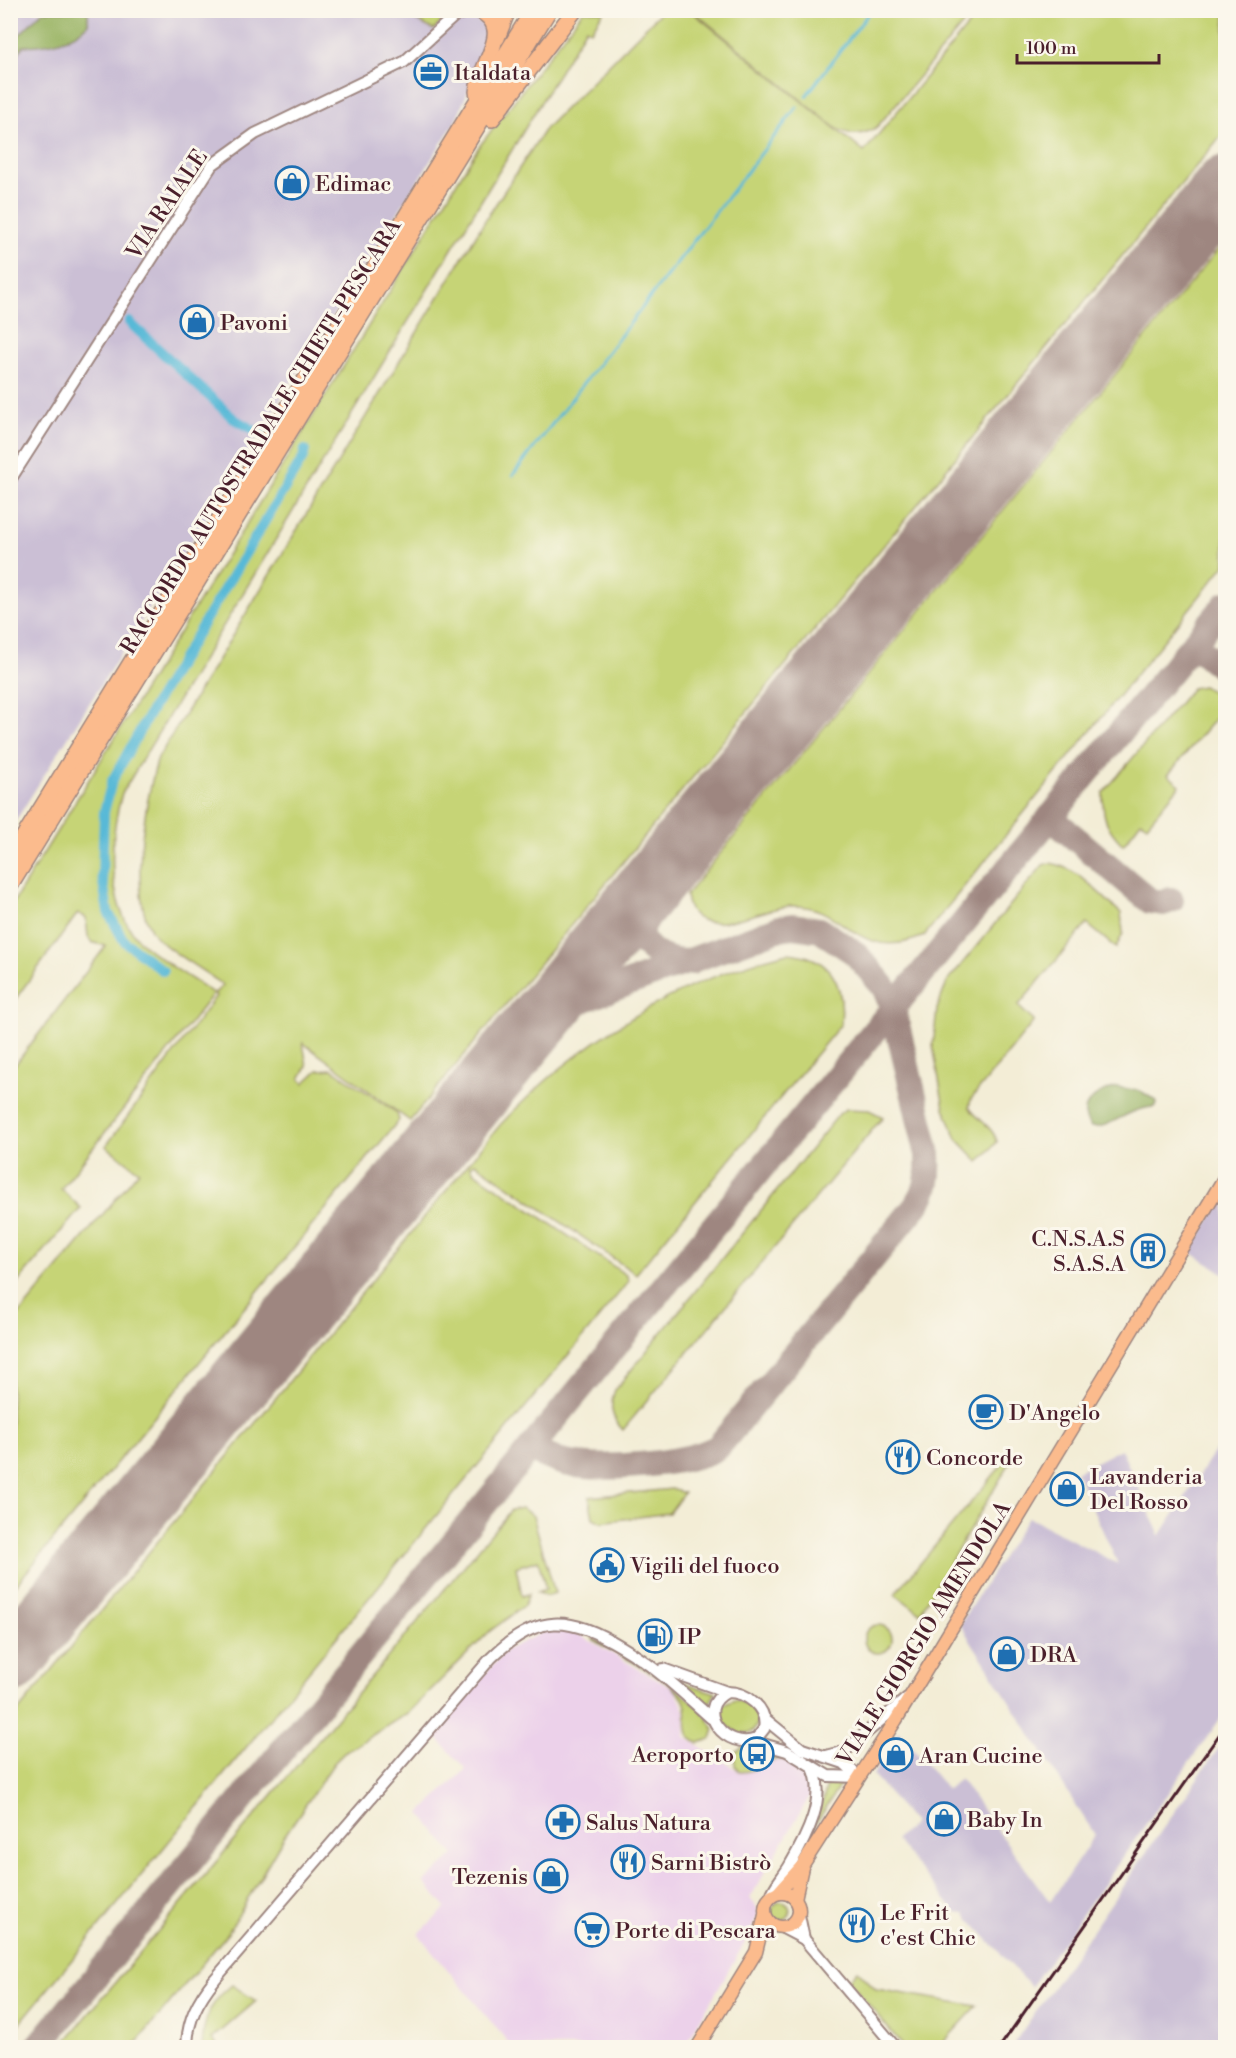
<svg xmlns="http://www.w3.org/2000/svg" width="1236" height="2058" font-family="'Libre Bodoni',serif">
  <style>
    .built { fill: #ecd1ea }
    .industrial { fill: #cbbfd5 }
    .green { fill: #c6d476; stroke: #887a50; stroke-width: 1.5 }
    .forest { fill: #9cb667; stroke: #736a49; stroke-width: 1.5 }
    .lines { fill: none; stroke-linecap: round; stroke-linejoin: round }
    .stream { stroke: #58b9d7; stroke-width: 3 }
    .canal { stroke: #58b9d7; stroke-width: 10 }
    .taxiway { stroke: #9e8680; stroke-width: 26 }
    .runway { stroke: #9e8680; stroke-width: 64 }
    .tertiary-casing { stroke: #9e8680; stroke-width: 14 }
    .primary-casing { stroke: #9e8680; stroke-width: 15 }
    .motorway-casing { stroke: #9e8680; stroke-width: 18 }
    .tertiary { stroke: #fff; stroke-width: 10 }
    .primary { stroke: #fbbb8d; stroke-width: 12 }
    .motorway { stroke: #fbbb8d; stroke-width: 15 }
    .rail { stroke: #4a1f2b; stroke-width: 3 }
    .labels { text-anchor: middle; stroke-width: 6; stroke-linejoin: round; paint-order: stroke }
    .poi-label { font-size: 22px; fill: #4a1f2b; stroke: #fbf7ec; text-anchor: start }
    .street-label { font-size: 22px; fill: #4a1f2b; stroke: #fbf7ec }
  </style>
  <rect width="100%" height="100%" fill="#fbf7ec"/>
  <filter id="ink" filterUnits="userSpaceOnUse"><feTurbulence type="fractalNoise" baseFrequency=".0167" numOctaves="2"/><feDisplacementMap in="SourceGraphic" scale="12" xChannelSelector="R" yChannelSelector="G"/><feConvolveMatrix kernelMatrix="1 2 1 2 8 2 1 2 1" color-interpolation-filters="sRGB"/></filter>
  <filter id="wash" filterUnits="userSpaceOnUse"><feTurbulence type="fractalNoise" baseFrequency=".008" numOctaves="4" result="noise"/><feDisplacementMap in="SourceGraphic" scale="24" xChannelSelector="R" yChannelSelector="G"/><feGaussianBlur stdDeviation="1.35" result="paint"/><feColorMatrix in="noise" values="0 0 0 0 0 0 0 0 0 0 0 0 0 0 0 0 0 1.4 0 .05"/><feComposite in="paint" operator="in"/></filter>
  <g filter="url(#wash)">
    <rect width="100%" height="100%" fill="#f3edd6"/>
    <path class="built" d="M 546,1631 L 573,1631 L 675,1690 L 685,1711 L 685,1737 L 740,1772 L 759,1769 L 771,1760 L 785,1759 L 802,1769 L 810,1783 L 810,1796 L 750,1898 L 757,1908 L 758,1915 L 747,1939 L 684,2047 L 512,2047 L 418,1934 L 446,1908 L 424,1882 L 454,1855 L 420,1813 L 466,1769 L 433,1734 L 506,1650 Z"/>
    <g class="industrial">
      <path d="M 11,11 L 398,11 L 442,35 L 463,20 L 474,19 L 488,28 L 489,40 L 456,120 L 11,828 Z"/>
      <path d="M 1225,1194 L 1225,1274 L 1190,1252 Z"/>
      <path d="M 1225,1435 L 1225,1712 L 1031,1987 L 965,1914 L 956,1913 L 896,1840 L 914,1823 L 873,1775 L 898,1731 L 947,1789 L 960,1779 L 1050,1902 L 1095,1835 L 960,1624 L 1028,1517 L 1118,1564 L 1076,1472 L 1121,1449 L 1160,1536 Z"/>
      <path d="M 1225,1739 L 1225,2047 L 1018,2048 L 1014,2043 Z"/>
    </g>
    <g class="green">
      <path d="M 398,11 L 452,11 L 434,30 Z"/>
      <path d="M 583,11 L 604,11 L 591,31 L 586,28 L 122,793 C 109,839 104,911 145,946 C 166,964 191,978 214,994 L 223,985 C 202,969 178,957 159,940 C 124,907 146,798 158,758 L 486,219 L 545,129 L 662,11 L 691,11 L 864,152 L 980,11 L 1225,11 L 1225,131 L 410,1121 L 303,1043 L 307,1066 L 300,1079 L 304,1083 L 318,1070 L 332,1069 L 397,1113 L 399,1120 L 11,1591 L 11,1324 L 139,1171 L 106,1146 L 216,996 L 213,994 L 61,1189 L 81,1208 L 11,1290 L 11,1070 L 106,946 L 91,942 L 88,937 L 86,918 L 78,913 L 11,1005 L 11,906 L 478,148 Z"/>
      <path d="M 693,11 L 974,11 L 877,127 C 861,137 848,136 833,126 Z"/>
      <path d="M 1225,241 L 1225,565 L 924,936 C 854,965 847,903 791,906 C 759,908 691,948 686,895 Z"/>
      <path d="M 1203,686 L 1217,695 L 1220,707 L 1218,715 L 1168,775 L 1180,785 L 1147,825 L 1141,821 L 1123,845 C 1106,828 1102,816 1103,793 L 1192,688 Z"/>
      <path d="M 1050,863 C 1080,868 1098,894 1121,913 L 1123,933 L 1116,948 L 1087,924 L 1018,1006 L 1034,1021 L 971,1099 L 969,1107 C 976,1119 994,1127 997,1142 L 979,1162 L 957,1139 L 944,1108 L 933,1046 L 937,1009 L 947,982 L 1043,865 Z"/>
      <path d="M 787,953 C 831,956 845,983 841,1024 L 636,1274 L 475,1163 L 470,1166 L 474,1172 L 626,1275 L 629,1281 L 11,2034 L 11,1720 L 500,1125 C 578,1042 676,981 787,953 Z"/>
      <path d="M 846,1109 L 869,1110 L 883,1117 L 623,1430 C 611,1418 609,1406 615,1390 L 840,1113 Z"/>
      <path d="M 1011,1454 L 1014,1456 L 920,1613 L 895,1594 Z"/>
      <path d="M 672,1489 L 684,1493 L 669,1513 L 601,1522 L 593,1518 L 589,1497 Z"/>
      <path d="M 522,1508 L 533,1516 L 555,1593 L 546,1596 L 537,1592 L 546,1589 L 538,1560 L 516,1567 L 522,1596 L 529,1594 L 524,1606 L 490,1631 L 409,1712 L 344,1753 L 334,1763 L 283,1838 L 228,1933 L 133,2047 L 61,2047 L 511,1510 Z"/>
      <circle cx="878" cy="1639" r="14"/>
      <path d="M 592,1638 C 628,1658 696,1692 714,1729 L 711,1739 L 698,1743 C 676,1733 695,1711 680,1695 C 663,1676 637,1665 615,1652 C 607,1648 596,1643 592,1638 Z"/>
      <path d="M 675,1680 L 716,1693 L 706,1708 Z"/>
      <path d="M 735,1700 C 751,1703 765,1718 752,1732 L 740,1734 L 720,1721 L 719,1714 L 722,1705 Z"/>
      <path d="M 743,1746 C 768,1757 802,1751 812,1782 C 807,1779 802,1768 793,1763 C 772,1751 761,1773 740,1772 L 735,1766 L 734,1753 Z"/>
      <path d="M 828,1781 L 842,1782 L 807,1838 L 823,1801 Z"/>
      <circle cx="781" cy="1911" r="9"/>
      <path d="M 857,1970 L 876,1989 L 977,2006 L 939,2047 L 904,2047 L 848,1980 Z"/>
      <path d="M 232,1985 L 256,2001 L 212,2039 L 219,2047 L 202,2047 C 203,2020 210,2002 232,1985 Z"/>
    </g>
    <g class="forest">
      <path d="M 43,11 L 88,11 L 88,24 C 71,42 47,45 23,46 L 11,65 L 11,43 Z"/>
      <path d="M 1117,1087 L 1140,1091 L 1155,1100 L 1156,1104 L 1154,1107 C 1128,1108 1108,1130 1091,1127 C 1073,1105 1099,1092 1117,1087 Z"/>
    </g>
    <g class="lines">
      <g class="stream">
        <path d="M 806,96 L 871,10"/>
        <path d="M 513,475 L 797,107"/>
      </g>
      <g class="canal">
        <path d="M 129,322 L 234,419 L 261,434"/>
        <path d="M 163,971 L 124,941 L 108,912 L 102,876 L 104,812 L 112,781 L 156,702 L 303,458 L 305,450"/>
      </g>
      <g class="taxiway">
        <path d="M 1193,644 L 1226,671"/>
        <path d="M 1050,817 L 1150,901 L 1163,903 L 1171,900"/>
        <path d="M 641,897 C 629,936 650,963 691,962"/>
        <path d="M 521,1043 L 542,1024 L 585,999 L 780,928 L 793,926 L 820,930 L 855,953 L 884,987 L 893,1008 L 928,1155 C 929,1176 928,1190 915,1207 L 718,1447 C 688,1465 599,1471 565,1463 C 553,1460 542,1454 530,1449"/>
        <path d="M 37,2048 L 1226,604"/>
      </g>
      <path class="runway" d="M 10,1662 L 1226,187"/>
    </g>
  </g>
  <g filter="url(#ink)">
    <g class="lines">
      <g class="tertiary-casing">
        <g id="tertiary">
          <path d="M 10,480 L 212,165 L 255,134 L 404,62 L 461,10"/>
          <path d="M 663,1669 L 727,1692"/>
          <path d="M 727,1692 C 747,1692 768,1708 764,1729 L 756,1739 C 727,1751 692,1710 727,1692 Z"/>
          <path d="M 765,1719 L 802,1749 L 844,1763 L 859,1777"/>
          <path d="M 752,1741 L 787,1751 L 828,1776 L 859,1777"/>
          <path d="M 826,1756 L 845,1751 L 907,1698"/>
          <path d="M 771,1896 C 775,1884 784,1876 790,1865 C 806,1838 827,1798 813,1768"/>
          <path d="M 799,1915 L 804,1939"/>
          <path d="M 783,1928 L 804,1939 L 896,2048"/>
          <path d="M 187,2048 C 187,2020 198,2000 215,1979 L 491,1658 C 537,1613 569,1615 622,1647 C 656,1667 682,1692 711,1718"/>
        </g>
      </g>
      <g class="primary-casing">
        <g id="primary">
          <circle cx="782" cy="1910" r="17"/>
          <path d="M 778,1893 L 802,1866 L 896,1720 L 1226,1175"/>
          <path d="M 795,1899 L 802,1867"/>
          <path d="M 697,2048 L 756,1952 L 765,1915"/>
        </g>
      </g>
      <g class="motorway-casing">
        <g id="motorway">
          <path d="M 459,12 L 466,10"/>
          <path d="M 497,38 L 508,10"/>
          <path d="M 477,92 C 478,66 517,27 478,10"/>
          <path d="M 492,119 L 575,10"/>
          <path d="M 10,859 L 533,10"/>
          <path d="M 10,886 L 549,10"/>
        </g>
      </g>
      <use href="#tertiary" class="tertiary"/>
      <use href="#primary" class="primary"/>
      <use href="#motorway" class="motorway"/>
      <path class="rail" d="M 999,2048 L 1226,1725"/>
    </g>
  </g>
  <defs>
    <g id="office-ring" transform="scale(1.725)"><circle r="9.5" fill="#fbf7ec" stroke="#1f6fb2" stroke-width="1.5"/><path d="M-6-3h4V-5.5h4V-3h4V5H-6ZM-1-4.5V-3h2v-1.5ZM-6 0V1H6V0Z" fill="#1f6fb2"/></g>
    <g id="shop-ring" transform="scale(1.725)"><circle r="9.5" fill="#fbf7ec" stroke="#1f6fb2" stroke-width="1.5"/><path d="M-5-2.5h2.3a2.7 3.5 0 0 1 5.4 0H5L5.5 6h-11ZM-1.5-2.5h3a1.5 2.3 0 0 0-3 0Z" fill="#1f6fb2"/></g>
    <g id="building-ring" transform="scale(1.725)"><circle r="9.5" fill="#fbf7ec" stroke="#1f6fb2" stroke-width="1.5"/><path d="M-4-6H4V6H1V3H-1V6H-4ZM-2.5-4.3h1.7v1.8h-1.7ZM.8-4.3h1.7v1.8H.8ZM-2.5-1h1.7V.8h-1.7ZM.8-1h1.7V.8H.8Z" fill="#1f6fb2"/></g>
    <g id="cafe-ring" transform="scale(1.725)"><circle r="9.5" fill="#fbf7ec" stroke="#1f6fb2" stroke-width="1.5"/><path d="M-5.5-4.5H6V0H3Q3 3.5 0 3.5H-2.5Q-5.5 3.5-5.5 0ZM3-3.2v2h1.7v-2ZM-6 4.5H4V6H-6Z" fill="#1f6fb2"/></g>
    <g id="restaurant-ring" transform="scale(1.725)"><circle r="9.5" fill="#fbf7ec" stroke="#1f6fb2" stroke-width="1.5"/><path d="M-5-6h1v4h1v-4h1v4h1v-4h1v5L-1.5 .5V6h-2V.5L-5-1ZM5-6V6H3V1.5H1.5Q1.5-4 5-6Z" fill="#1f6fb2"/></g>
    <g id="civic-ring" transform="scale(1.725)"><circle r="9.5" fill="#fbf7ec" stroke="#1f6fb2" stroke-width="1.5"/><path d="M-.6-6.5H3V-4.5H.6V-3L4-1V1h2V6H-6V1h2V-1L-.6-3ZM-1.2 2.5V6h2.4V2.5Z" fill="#1f6fb2"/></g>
    <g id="fuel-ring" transform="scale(1.725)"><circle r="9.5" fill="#fbf7ec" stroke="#1f6fb2" stroke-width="1.5"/><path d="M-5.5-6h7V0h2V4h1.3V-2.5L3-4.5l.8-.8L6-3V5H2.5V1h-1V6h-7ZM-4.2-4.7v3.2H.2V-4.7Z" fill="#1f6fb2"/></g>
    <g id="bus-ring" transform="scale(1.725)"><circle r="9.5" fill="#fbf7ec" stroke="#1f6fb2" stroke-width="1.5"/><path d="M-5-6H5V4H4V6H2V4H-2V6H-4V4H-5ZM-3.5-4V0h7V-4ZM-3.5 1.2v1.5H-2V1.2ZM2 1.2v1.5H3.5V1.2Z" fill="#1f6fb2"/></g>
    <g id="pharmacy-ring" transform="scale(1.725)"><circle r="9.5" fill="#fbf7ec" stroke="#1f6fb2" stroke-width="1.5"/><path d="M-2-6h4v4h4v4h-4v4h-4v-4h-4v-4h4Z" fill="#1f6fb2"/></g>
    <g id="supermarket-ring" transform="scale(1.725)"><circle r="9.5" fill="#fbf7ec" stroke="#1f6fb2" stroke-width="1.5"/><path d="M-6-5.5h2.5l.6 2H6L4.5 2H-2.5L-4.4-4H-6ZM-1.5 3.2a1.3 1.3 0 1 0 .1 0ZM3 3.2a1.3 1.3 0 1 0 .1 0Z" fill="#1f6fb2"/></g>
  </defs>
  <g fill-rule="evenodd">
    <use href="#office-ring" x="431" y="72"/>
    <use href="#shop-ring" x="292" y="183"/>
    <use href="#shop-ring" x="197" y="322"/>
    <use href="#building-ring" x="1148" y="1251"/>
    <use href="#cafe-ring" x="986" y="1412"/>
    <use href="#restaurant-ring" x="903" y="1457"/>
    <use href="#shop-ring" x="1067" y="1489"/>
    <use href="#civic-ring" x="607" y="1565"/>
    <use href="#fuel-ring" x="655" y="1636"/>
    <use href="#shop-ring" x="1007" y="1654"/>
    <use href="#bus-ring" x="757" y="1754"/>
    <use href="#shop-ring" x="896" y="1755"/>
    <use href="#shop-ring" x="944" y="1819"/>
    <use href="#pharmacy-ring" x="563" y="1822"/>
    <use href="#restaurant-ring" x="628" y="1862"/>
    <use href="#shop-ring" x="551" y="1876"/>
    <use href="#restaurant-ring" x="857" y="1925"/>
    <use href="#supermarket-ring" x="592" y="1930"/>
  </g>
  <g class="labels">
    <g class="poi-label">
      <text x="454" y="80">Italdata</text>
      <text x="315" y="191">Edimac</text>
      <text x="220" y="330">Pavoni</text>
      <text x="1125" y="1246" text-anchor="end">C.N.S.A.S<tspan x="1125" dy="25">S.A.S.A</tspan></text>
      <text x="1009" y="1420">D'Angelo</text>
      <text x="926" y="1465">Concorde</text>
      <text x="1090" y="1484">Lavanderia<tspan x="1090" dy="25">Del Rosso</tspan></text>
      <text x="630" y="1573">Vigili del fuoco</text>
      <text x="678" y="1644">IP</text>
      <text x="1030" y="1662">DRA</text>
      <text x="734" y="1762" text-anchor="end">Aeroporto</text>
      <text x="919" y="1763">Aran Cucine</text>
      <text x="967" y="1827">Baby In</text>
      <text x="586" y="1830">Salus Natura</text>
      <text x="651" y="1870">Sarni Bistrò</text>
      <text x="528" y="1884" text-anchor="end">Tezenis</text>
      <text x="880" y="1920">Le Frit<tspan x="880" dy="25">c'est Chic</tspan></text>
      <text x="615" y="1938">Porte di Pescara</text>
    </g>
    <g class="street-label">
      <text transform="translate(166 204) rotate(-56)" y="8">VIA RAIALE</text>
      <text transform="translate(260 436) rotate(-58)" y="8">RACCORDO AUTOSTRADALE CHIETI-PESCARA</text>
      <text transform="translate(923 1633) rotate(-58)" y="8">VIALE GIORGIO AMENDOLA</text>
    </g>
  </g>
  <rect width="1236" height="2058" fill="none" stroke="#fbf7ec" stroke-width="36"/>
  <path d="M1017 54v9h142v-9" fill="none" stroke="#4a1f2b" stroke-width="3"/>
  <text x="1026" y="54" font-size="18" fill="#4a1f2b" stroke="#fbf7ec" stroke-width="4.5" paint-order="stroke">100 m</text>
</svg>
